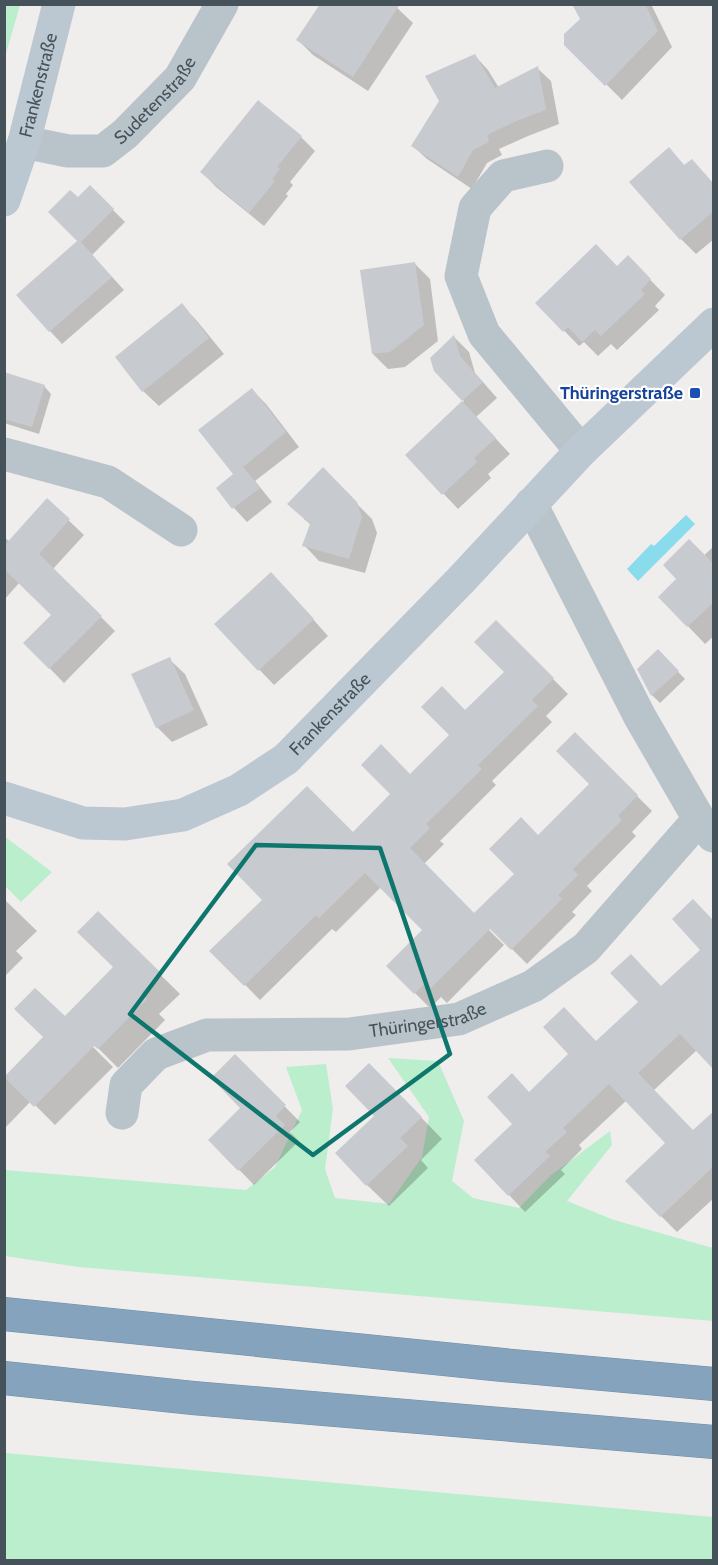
<svg xmlns="http://www.w3.org/2000/svg" width="718" height="1565" font-family="Cabin,sans-serif">
	<style>
		.green { fill: #bec }
		.water { fill: #89dceb }
		.shadow { fill: #0003 }
		.building { fill: #c7cbd0 }
		.lines { fill: none; stroke-linecap: round; stroke-linejoin: round }
		.highway-casing { stroke: #708ea8; stroke-width: 34 }
		.street { stroke: #b9c3ca; stroke-width: 33 }
		.secondary { stroke: #bbc7d1; stroke-width: 33 }
		.highway { stroke: #85a3bc; stroke-width: 33 }
		.marked { fill: none; stroke: #0f766e; stroke-width: 4.5; stroke-linejoin: round }
		.transit-dot { fill: #1a4fb4; stroke: #fff; stroke-width: 2 }
		.labels { text-anchor: middle; dominant-baseline: central; stroke-width: 4.5; stroke-linejoin: round; paint-order: stroke }
		.street-label { font-size: 18px; fill: #46525a; stroke: #fff }
		.transit-label { font-size: 18px; font-weight: bold; fill: #164399; stroke: #fff; text-anchor: end }
	</style>
	<rect width="100%" height="100%" fill="#f0eded"/>
	<path class="green" d="M5,4l15,1 -15,52 -1,-52z
		M4,836l48,36 -31,30 -16,-16z
		M388,1058l50,3 26,60 -12,60 21,17 46,10 31,-32 60,-45 2,14 -45,56 47,19 99,28v73l-634,-54 -74,-11v-86l241,20 29,-23 27,-57 -16,-43 40,-3 7,45 -8,60 10,29 54,6 33,-47 7,-40z
		M5,1453l708,64v43l-708,-1z"/>
	<path class="water" d="M686,515l9,9 -57,57 -11,-12 24,-25 3,2z"/>
	<path class="shadow" d="M393,4l20,19 -45,68 -55,-36 -15,-15z
		M574,4h77l21,43 -50,53 -56,-56 16,-24z
		M475,56l13,14 11,18 38,-20 14,13 8,43 -31,12 -29,13 3,6 -15,8 -15,26 -45,-30 -14,-13z
		M301,137l14,14 -25,31 3,3 -7,9 2,2 -24,30 -48,-39 -14,-15z
		M669,149l16,17 29,18v55l-18,15 -15,-15z
		M90,187l35,35 -33,33 32,35 -62,54 -12,-13 29,-90 -1,-42z
		M628,257l37,38 -10,11 4,4 -42,40 -6,-6 -13,12 -14,-14 -5,4 -42,-43 80,-36z
		M414,263l16,16 8,62 -33,26 -17,2 -15,-15z
		M182,305l15,16 27,33 -65,52 -16,-15z
		M454,337l15,15 6,21 22,25 -21,19 34,37 -22,20 3,4 -33,31 -51,-54 57,-54 -28,-31z
		M4,381l40,5 7,8 -12,40 -35,-11z
		M252,390l14,14 33,43 -44,34 17,21 -25,20 -13,-14 -16,-20 17,-14z
		M323,470l49,49 5,14 -12,40 -46,-12 -15,-16 7,-20 -7,-6z
		M47,500l37,35 -31,34 62,62 -51,52 -39,-40 28,-28 -33,-33 -16,18v-63l6,5z
		M714,546v90l-9,8 -45,-47z
		M286,589l42,47 -54,49 -58,-61z
		M496,622l72,72 -22,22 6,6 -60,59 4,4 -56,56 4,3 -20,20 50,51 42,-41 22,-37 53,-53 -16,-50 77,77 -20,21 4,4 -49,50 5,5 -20,21 4,3 -49,49 -41,-41 -2,2 20,20 -57,58 -6,-6 -11,11 -42,-42 36,-36 -43,-43 -45,45 -4,-3 -72,71 -48,-49 141,-117 98,-99 14,-23 41,-40z
		M658,651l27,28 -25,24 -8,-8 -14,-26z
		M169,659l16,15 23,51 -36,17 -15,-15z
		M4,899l33,32 -21,20 7,7 -19,19z
		M98,913l82,81 -21,20 6,6 -47,48 -25,-25 -2,2 22,22 -58,58 -24,-24 -27,28v-51l111,-111z
		M714,922l-17,128 -43,40 39,42 21,-19v85l-37,34 -16,-16 6,-73 -40,-43 -48,45 3,4 -21,21 4,4 -40,38 -16,-17 5,-71 15,-31 68,-50 65,-55 40,-38z
		M235,1056l65,66 -10,10 9,9 -45,44 -44,-45 32,-32z
		M391,1086l51,53 -21,21 7,8 -39,38 -22,-21 9,-69z"/>
	<path class="building" d="M320,4h80l-47,73 -57,-37z
		M572,4h73l13,27 -53,55 -41,-41v-11l16,-15z
		M475,54l20,34 43,-22 8,44 -32,12 -27,13 2,7 -16,8 -15,27 -47,-31 28,-45 -14,-25z
		M258,100l44,36 -25,31 3,2 -8,10 3,2 -26,32 -49,-41z
		M669,147l15,18 8,-6 22,25v27l-34,29 -51,-58z
		M90,185l24,24 -33,33 31,35 -63,55 -33,-37 61,-54 -29,-29 22,-22 8,7z
		M596,244l21,22 11,-11 23,24 -10,11 4,4 -44,42 -6,-6 -13,12 -14,-15 -5,5 -28,-29z
		M415,262l9,63 -34,27 -18,2 -12,-84z
		M182,303l27,35 -67,54 -27,-35z
		M454,335l6,21 23,26 -21,19 -28,-30 -4,-13z
		M4,372l41,13 -13,42 -28,-8z
		M252,388l34,44 -43,35 17,21 -28,21 -16,-21 17,-14 -35,-44z
		M462,401l34,37 -22,20 3,4 -35,33 -37,-40z
		M323,467l34,35 5,15 -13,42 -47,-13 8,-22 -23,-20z
		M47,498l23,21 -31,35 63,62 -53,53 -26,-26 28,-28 -47,-46v-23z
		M689,539l25,25v38l-27,25 -29,-30 18,-18 -13,-14z
		M271,572l43,47 -56,52 -44,-47z
		M496,620l58,58 -22,22 6,6 -60,59 4,4 -56,55 4,4 -20,20 80,81 -60,60 -5,-6 -11,11 -28,-28 36,-36 -57,-57 -46,45 -3,-3 -72,71 -35,-35 53,-51 -35,-36 80,-78 46,46 37,-38 -29,-29 20,-21 29,30 39,-39 -28,-28 21,-21 23,24 39,-38 -30,-30z
		M658,649l21,22 -28,25 -14,-27z
		M170,657l24,53 -38,18 -25,-54z
		M575,732l63,63 -20,21 4,4 -49,49 5,6 -20,20 4,4 -51,51 -37,-37 40,-39 -25,-25 32,-32 17,18 51,-51 -33,-33z
		M693,899l21,22v149l-34,-36 -42,39 55,57 21,-19v55l-54,51 -35,-36 40,-38 -56,-59 -46,44 4,4 -22,20 5,4 -42,40 -34,-36 38,-36 -25,-27 25,-24 17,19 39,-38 -25,-27 21,-20 32,34 42,-39 -28,-29 21,-19 30,32 39,-36 -28,-31z
		M98,911l63,62 -20,20 6,6 -49,50 -4,-3 -60,61 -30,-30 39,-40 -29,-28 21,-21 30,28 48,-49 -36,-35z
		M235,1054l51,51 -10,11 9,9 -47,46 -30,-31 32,-32 -29,-30z
		M369,1063l53,54 -22,21 8,8 -42,40 -31,-33 39,-37 -29,-30z"/>
	<g class="lines">
		<g class="highway-casing">
			<path id="highway" d="M4,1314l499,51 211,19
				M4,1378l189,20 521,44"/>
		</g>
		<g class="street">
			<path id="s1" d="M24,142l44,9h35l22,-17 55,-56 42,-74"/>
			<path d="M547,166l-44,10 -28,32 -14,68 23,58 97,117"/>
			<path d="M4,454l104,28 73,48"/>
			<path d="M531,504l109,213 59,102 14,17"/>
			<path id="s2" d="M122,1113l4,-28 30,-31 51,-19 142,-1 110,-15 74,-33 53,-38 113,-129"/>
		</g>
		<g class="secondary">
			<path id="s3" d="M4,200l20,-58 35,-138"/>
			<path id="s4" d="M4,798l79,25 42,1 58,-9 56,-25 47,-31 175,-179 120,-129 133,-127"/>
		</g>
		<use href="#highway" class="highway"/>
	</g>
	<path class="marked" d="M256,845l124,3 70,206 -137,101 -183,-141z"/>
	<rect class="transit-dot" x="689" y="387" width="12" height="12" rx="3"/>
	<g class="labels">
		<g class="street-label">
			<text stroke="none"><textPath href="#s3" startOffset="120">Frankenstraße</textPath></text>
			<text stroke="none"><textPath href="#s1" startOffset="153">Sudetenstraße</textPath></text>
			<text stroke="none"><textPath href="#s4" startOffset="364">Frankenstraße</textPath></text>
			<text stroke="none"><textPath href="#s2" startOffset="348">Thüringerstraße</textPath></text>
		</g>
		<g class="transit-label">
			<text x="683" y="393">Thüringerstraße</text>
		</g>
	</g>
	<rect width="718" height="1565" fill="none" stroke="#46525a" stroke-width="12"/>
</svg>
